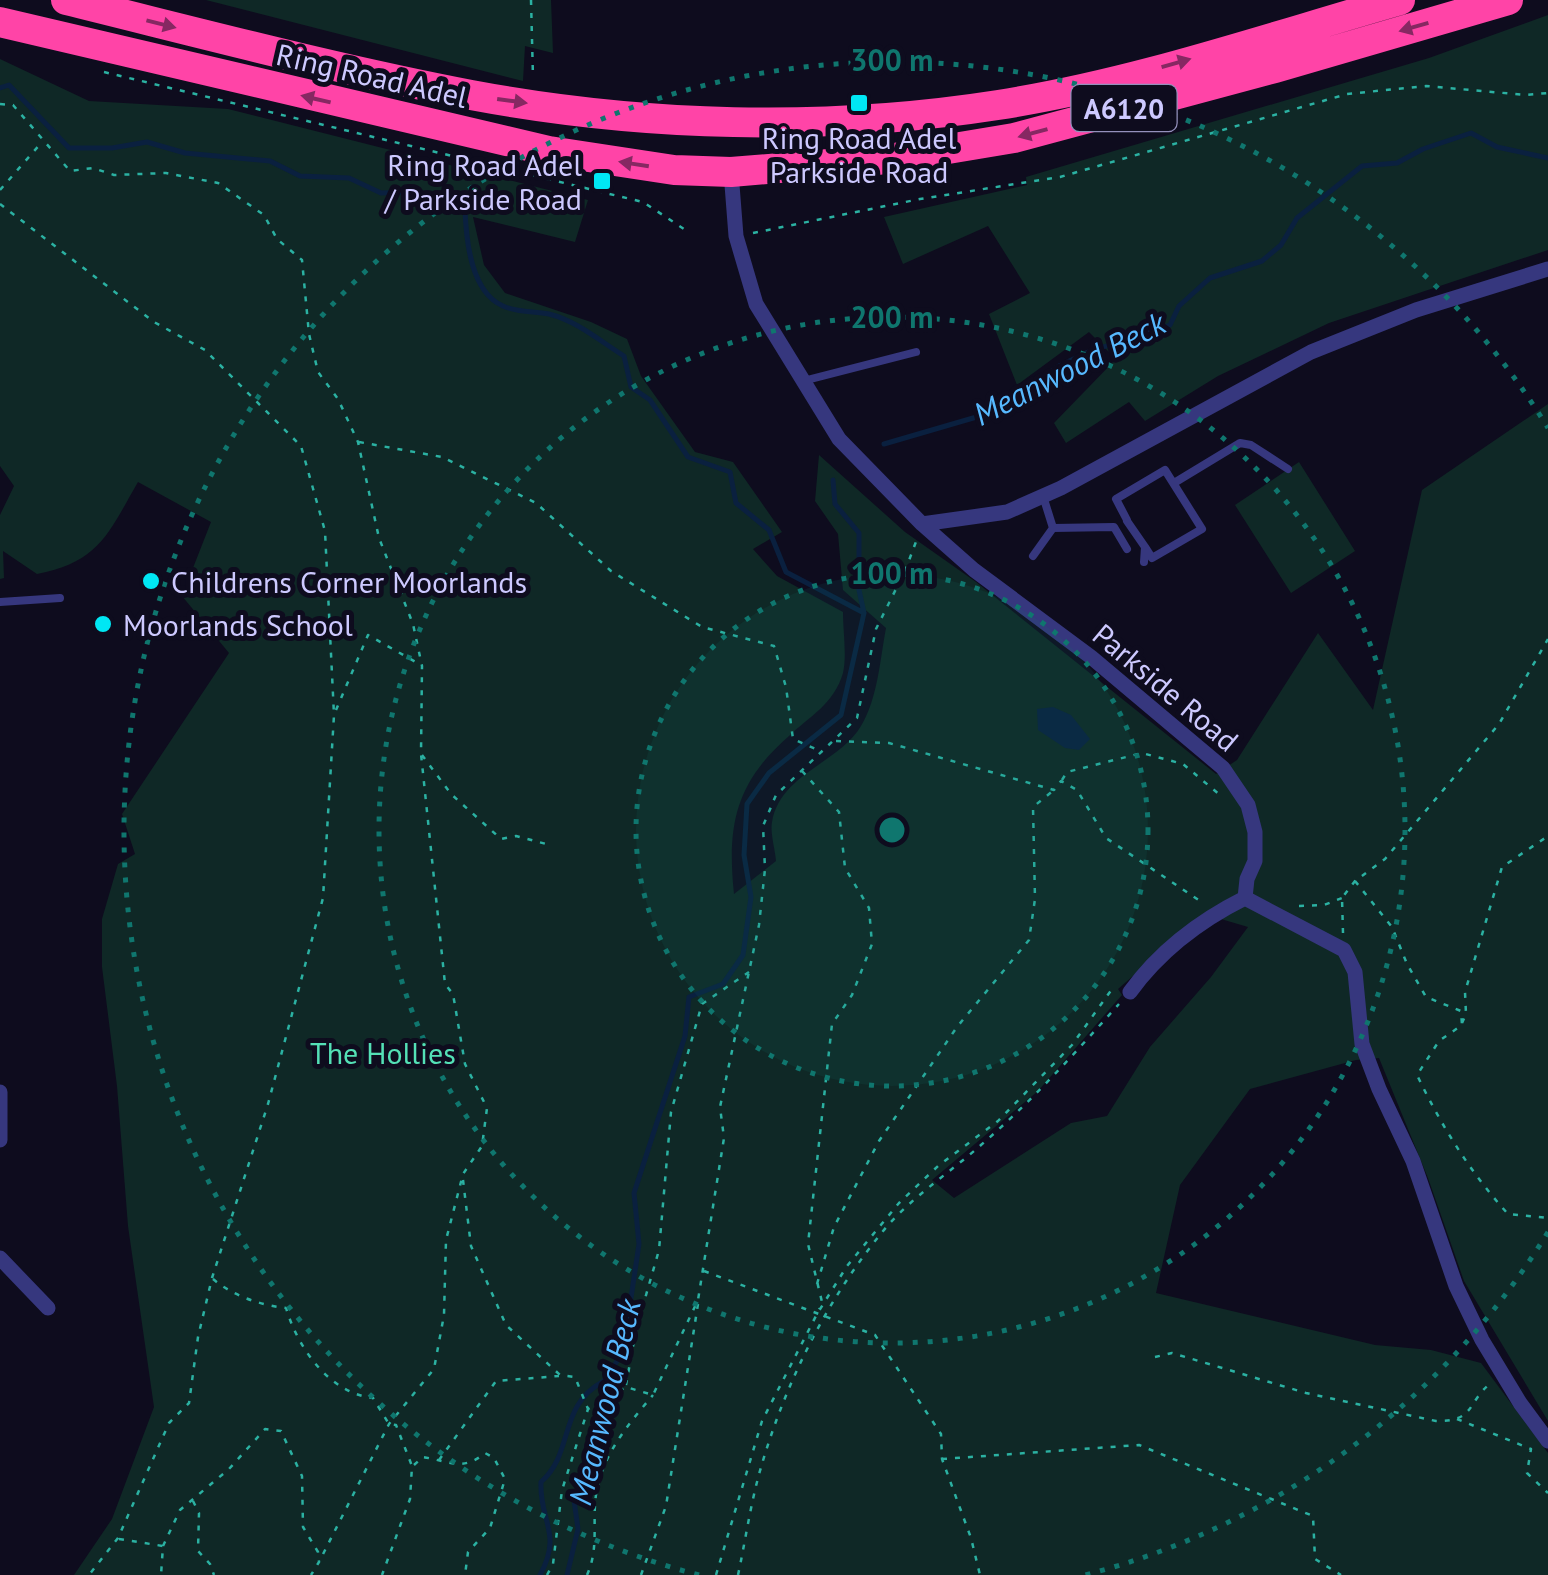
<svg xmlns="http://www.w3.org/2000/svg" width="1548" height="1575" font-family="'PT Sans',sans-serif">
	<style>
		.green { fill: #0f2826; fill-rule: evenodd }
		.water { fill: #0a203f }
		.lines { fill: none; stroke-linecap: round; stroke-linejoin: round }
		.stream { stroke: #0a203f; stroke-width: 5 }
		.path { stroke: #2bb1a2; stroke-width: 2.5; stroke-dasharray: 5 8; stroke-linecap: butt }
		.lane { stroke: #36377e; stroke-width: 8 }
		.street { stroke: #36377e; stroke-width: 15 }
		.highway { stroke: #ff44a7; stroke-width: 30 }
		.oneway { fill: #862862 }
		.ring { fill: none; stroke: #0f766e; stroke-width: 5; stroke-dasharray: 5 10 }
		.poi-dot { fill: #00e7f4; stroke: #0e0c1e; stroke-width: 4 }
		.labels { text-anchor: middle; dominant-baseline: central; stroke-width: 10; stroke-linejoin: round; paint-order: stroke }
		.shield { fill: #0e0c1e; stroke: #9490bc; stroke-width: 2.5 }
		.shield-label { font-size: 28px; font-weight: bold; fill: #cdc9ff }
		.street-label { font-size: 30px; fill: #cdc9ff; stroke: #0e0c1e }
		.poi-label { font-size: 30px; fill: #cdc9ff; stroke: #0e0c1e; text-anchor: start }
		.park-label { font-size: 30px; fill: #54e0b6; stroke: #0e0c1e }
		.water-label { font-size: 32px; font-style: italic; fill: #57b9ff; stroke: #0e0c1e }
		.centre { fill: #0f766e; stroke: #0e0c1e; stroke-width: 5 }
		.ring-label { font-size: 30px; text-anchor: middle; font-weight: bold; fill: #0f766e; stroke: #0e0c1e; stroke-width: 10; stroke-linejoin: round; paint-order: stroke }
	</style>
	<rect width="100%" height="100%" fill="#0e0c1e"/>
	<path class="green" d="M206,0h345l2,53 -28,-7 -2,35z
		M1548,15v235l-219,73 -111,53 -73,45 -16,-19 -63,41 -12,-20 62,-64 -27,-27 -72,53 -28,-71 41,-21 -42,-67 -85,38 -19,-47 143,-32 -1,-8 403,-119z
		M0,59l89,42 139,8 360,91 -13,42 -102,-25 11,48 21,28 86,29 36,17 14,37 54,76 38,10 49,70 -29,17 24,27 66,36c0,19 4,44 0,61 -9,31 -33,43 -54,63 -54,47 -62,90 -55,158l42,-33c-1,-12 -6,-28 -4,-39 8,-48 67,-59 89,-96 17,-28 19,-67 25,-98l-43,-38 -5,-56 -23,-33 4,-46 86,77 71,50 240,192 21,-14 81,-127 55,77 49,-220 126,-86v1017l-84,-140 -36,-103 -49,-120 -23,2 -106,29 -70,96 -24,108 219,52 56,5 50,13 67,90v122h-1474l38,-56 42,-112 -26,-181 -11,-140 -15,-119v-48l16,-55 17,-10 -13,-40 107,-161 -47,-57 29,-74 -73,-40c-29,50 -38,80 -101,92l-34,-23 1,27 -4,1v-64l14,-29 -14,-20zM1204,914l44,13 -37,50 -61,70 -43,69 -36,7 -117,75 -22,-18 106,-89 84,-96 -4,-6z
		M1299,462l56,89 -64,42 -56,-88z"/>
	<path class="water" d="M1053,707l18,8 19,24 -11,11 -14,-2 -27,-18 -1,-21z"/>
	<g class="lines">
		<path class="stream" d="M0,88l9,-3 60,63h43l35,-6 38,11 85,8 30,15 49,2 32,15 31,-1 37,14 16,3c1,29 5,83 38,97 15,7 30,5 46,8 28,7 51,27 75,42l7,31 19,13 38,57 42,15 6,31 33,27 17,42 78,41
			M884,444l96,-28 49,-24 26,-24 33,-16 82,-27 9,-19 31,-28 52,-17 19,-16 16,-27 65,-52 35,-3 26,-14 48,-16 26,14 51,11
			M540,1575c23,-42 -1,-54 1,-93 34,-30 16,-76 63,-101
			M567,1575l11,-46 -4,-29 34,-104 -4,-15 19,-29 16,-108 -5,-51 51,-157 4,-39 34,-13 20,-29 8,-58 -7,-42 3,-51 22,-31 72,-58 23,-102 -5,-23v-57l-24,-29 -2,-24"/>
		<path class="path" d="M531,0l2,78
			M104,72l539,130 41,27
			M0,104l13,1 57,66 23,-3 21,7 52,-2 52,10 46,32 13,24 25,21 7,74 9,38 20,27 20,43 21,96 34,86 9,42 -1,88 24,230 8,10 12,70 22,44 -5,38 -19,28 -17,66 -2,75 -10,54 -45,55 -70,138
			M0,190l42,-48
			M0,204l154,118 51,28 96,96 24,85 9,184 -11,183 -55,206 -56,174 -14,59 -9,66 -20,20 -51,115 -29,37
			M753,233l167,-34 140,-22 287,-83 79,-8 100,9 22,-2
			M359,442l83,15 94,46 75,68 91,56 72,19 12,41 7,52 27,12
			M336,710l32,-75 53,30
			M836,741l53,2 165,47 7,-9 16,9 29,48 97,65
			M422,755l29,39 50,45 15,-3 34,9
			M802,771l37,41 6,56 24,40 3,36 -20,51 -20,29 -24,220 14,58 -3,7
			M1062,780l5,-8 75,-19 41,11 37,31
			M1355,881l37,46 15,37 19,33 35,14 1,14 -23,16 -22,34c25,52 53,97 91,139l40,4
			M1299,906l25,-1 18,-7
			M1343,933l-1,-35 13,-17 30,-22 114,-135 49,-85
			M1462,1023l4,-9 -1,-22 37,-125 46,-31
			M463,1180l8,66 35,79 54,50 15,2 13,32
			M704,1271l171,64 66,99 1,25 29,79 9,37
			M213,1279c20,17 47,26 73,29 12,40 43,85 87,90l16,26 7,1 16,41 -2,33 -28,76
			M817,1284l17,-57 45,-86 78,-114 72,-87 6,-41 -2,-92 21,-17
			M1155,1357l17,-4 134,40 130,28c40,1 31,-20 55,-38
			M626,1385l10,-55 23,-80 12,-138 31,-108 47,-32
			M1457,1419l74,30 -4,24 21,20
			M942,1459l197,-14 174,71 2,43 26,16
			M439,1460l57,-79 63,-5
			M414,1465l9,-8c25,4 40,15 62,-4l9,5 11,21 -15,49 -22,24 -3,23
			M193,1501l6,12 -1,38 12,13 4,11
			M119,1539l44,7 -2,29
			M163,1546l17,-36 49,-41 36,-40 16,2 21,45 1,51 15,25 1,10 -8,13
			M547,1575l6,-11 9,-74 26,-81 38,-22 27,8 45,-95 26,-162 -4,-31 39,-182 6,-56 -2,-43 13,-31 81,-77 19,-89 29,-58 12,-32
			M587,1575c13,-28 4,-56 10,-86 7,-36 33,-67 56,-94
			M641,1575l25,-69 32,-202
			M716,1575l46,-154 55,-107 30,-48 52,-63 39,-37 60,-45 74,-76 40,-56
			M738,1575c8,-37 13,-75 24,-111 24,-82 64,-162 117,-228 28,-36 68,-61 102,-91 50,-43 93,-91 138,-141"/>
		<path class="lane" d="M803,381l113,-29
			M1174,483l66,-40 11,2 37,24
			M1043,496l10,32 61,-1 13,22
			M1127,520l-11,-21 49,-29 37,59 -50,29 -7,-11
			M1127,521l18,26 -1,15
			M1033,556l20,-28
			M0,602l60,-4"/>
		<path class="street" d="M731,172l5,64 20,68 83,135 83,85 52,46 117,87 132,111 25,37 7,27v29l-8,18 -2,19
			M922,524l85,-12 54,-24 250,-136 105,-42 132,-41
			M1245,898l99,52 11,22 7,72 17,45 34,72 43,125 26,54 38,63 28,38
			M1130,992c29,-40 71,-72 115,-94
			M0,1092v48
			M0,1258l48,50"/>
		<path class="highway" d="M66,0c134,33 269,69 405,95 171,32 354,37 527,10 136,-21 269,-67 402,-105
			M0,22l549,129 125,19 57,2 157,-13 126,-21 261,-70 233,-68"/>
	</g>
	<defs><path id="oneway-solid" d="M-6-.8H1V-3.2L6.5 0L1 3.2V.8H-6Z" transform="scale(2.5)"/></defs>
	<g class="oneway">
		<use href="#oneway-solid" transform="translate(161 24) rotate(14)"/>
		<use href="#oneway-solid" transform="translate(1414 27) rotate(164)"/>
		<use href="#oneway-solid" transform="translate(1176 63) rotate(-16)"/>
		<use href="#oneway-solid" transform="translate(316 99) rotate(-167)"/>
		<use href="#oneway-solid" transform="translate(512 101) rotate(8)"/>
		<use href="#oneway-solid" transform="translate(1033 133) rotate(165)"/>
		<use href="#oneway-solid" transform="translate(634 164) rotate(-171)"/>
	</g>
	<circle cx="892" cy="830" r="256" fill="#0f766e" fill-opacity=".12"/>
	<g class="ring">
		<circle cx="892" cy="830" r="256"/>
		<circle cx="892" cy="830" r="513"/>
		<path d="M1548 1232A769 769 0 0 1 1085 1575M699 1575A769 769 0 1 1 1548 428"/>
	</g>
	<g class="poi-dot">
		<rect x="849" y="93" width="20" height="20" rx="5"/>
		<rect x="592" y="171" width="20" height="20" rx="5"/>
		<circle cx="151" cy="581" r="10"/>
		<circle cx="103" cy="624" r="10"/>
	</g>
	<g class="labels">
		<rect class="shield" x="1071.5" y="85" width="105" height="46" rx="8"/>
		<g class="shield-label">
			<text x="1124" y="108">A6120</text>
		</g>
		<g class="street-label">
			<text transform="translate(372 75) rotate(13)">Ring Road Adel</text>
			<text transform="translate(1166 687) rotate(40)">Parkside Road</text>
		</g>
		<g class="poi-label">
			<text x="859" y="137" text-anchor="middle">Ring Road Adel<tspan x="859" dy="34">Parkside Road</tspan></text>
			<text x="582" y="164" text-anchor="end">Ring Road Adel<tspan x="582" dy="34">/ Parkside Road</tspan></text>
			<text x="171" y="581">Childrens Corner Moorlands</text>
			<text x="123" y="624">Moorlands School</text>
		</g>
		<g class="park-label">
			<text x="383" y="1052">The Hollies</text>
		</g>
		<g class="water-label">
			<text transform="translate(1069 368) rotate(-27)">Meanwood Beck</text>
			<text transform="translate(604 1402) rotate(-76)">Meanwood Beck</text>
		</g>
	</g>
	<circle cx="892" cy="830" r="15" class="centre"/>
	<g class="ring-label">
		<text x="892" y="71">300 m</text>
		<text x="892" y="328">200 m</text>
		<text x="892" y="584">100 m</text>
	</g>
</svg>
